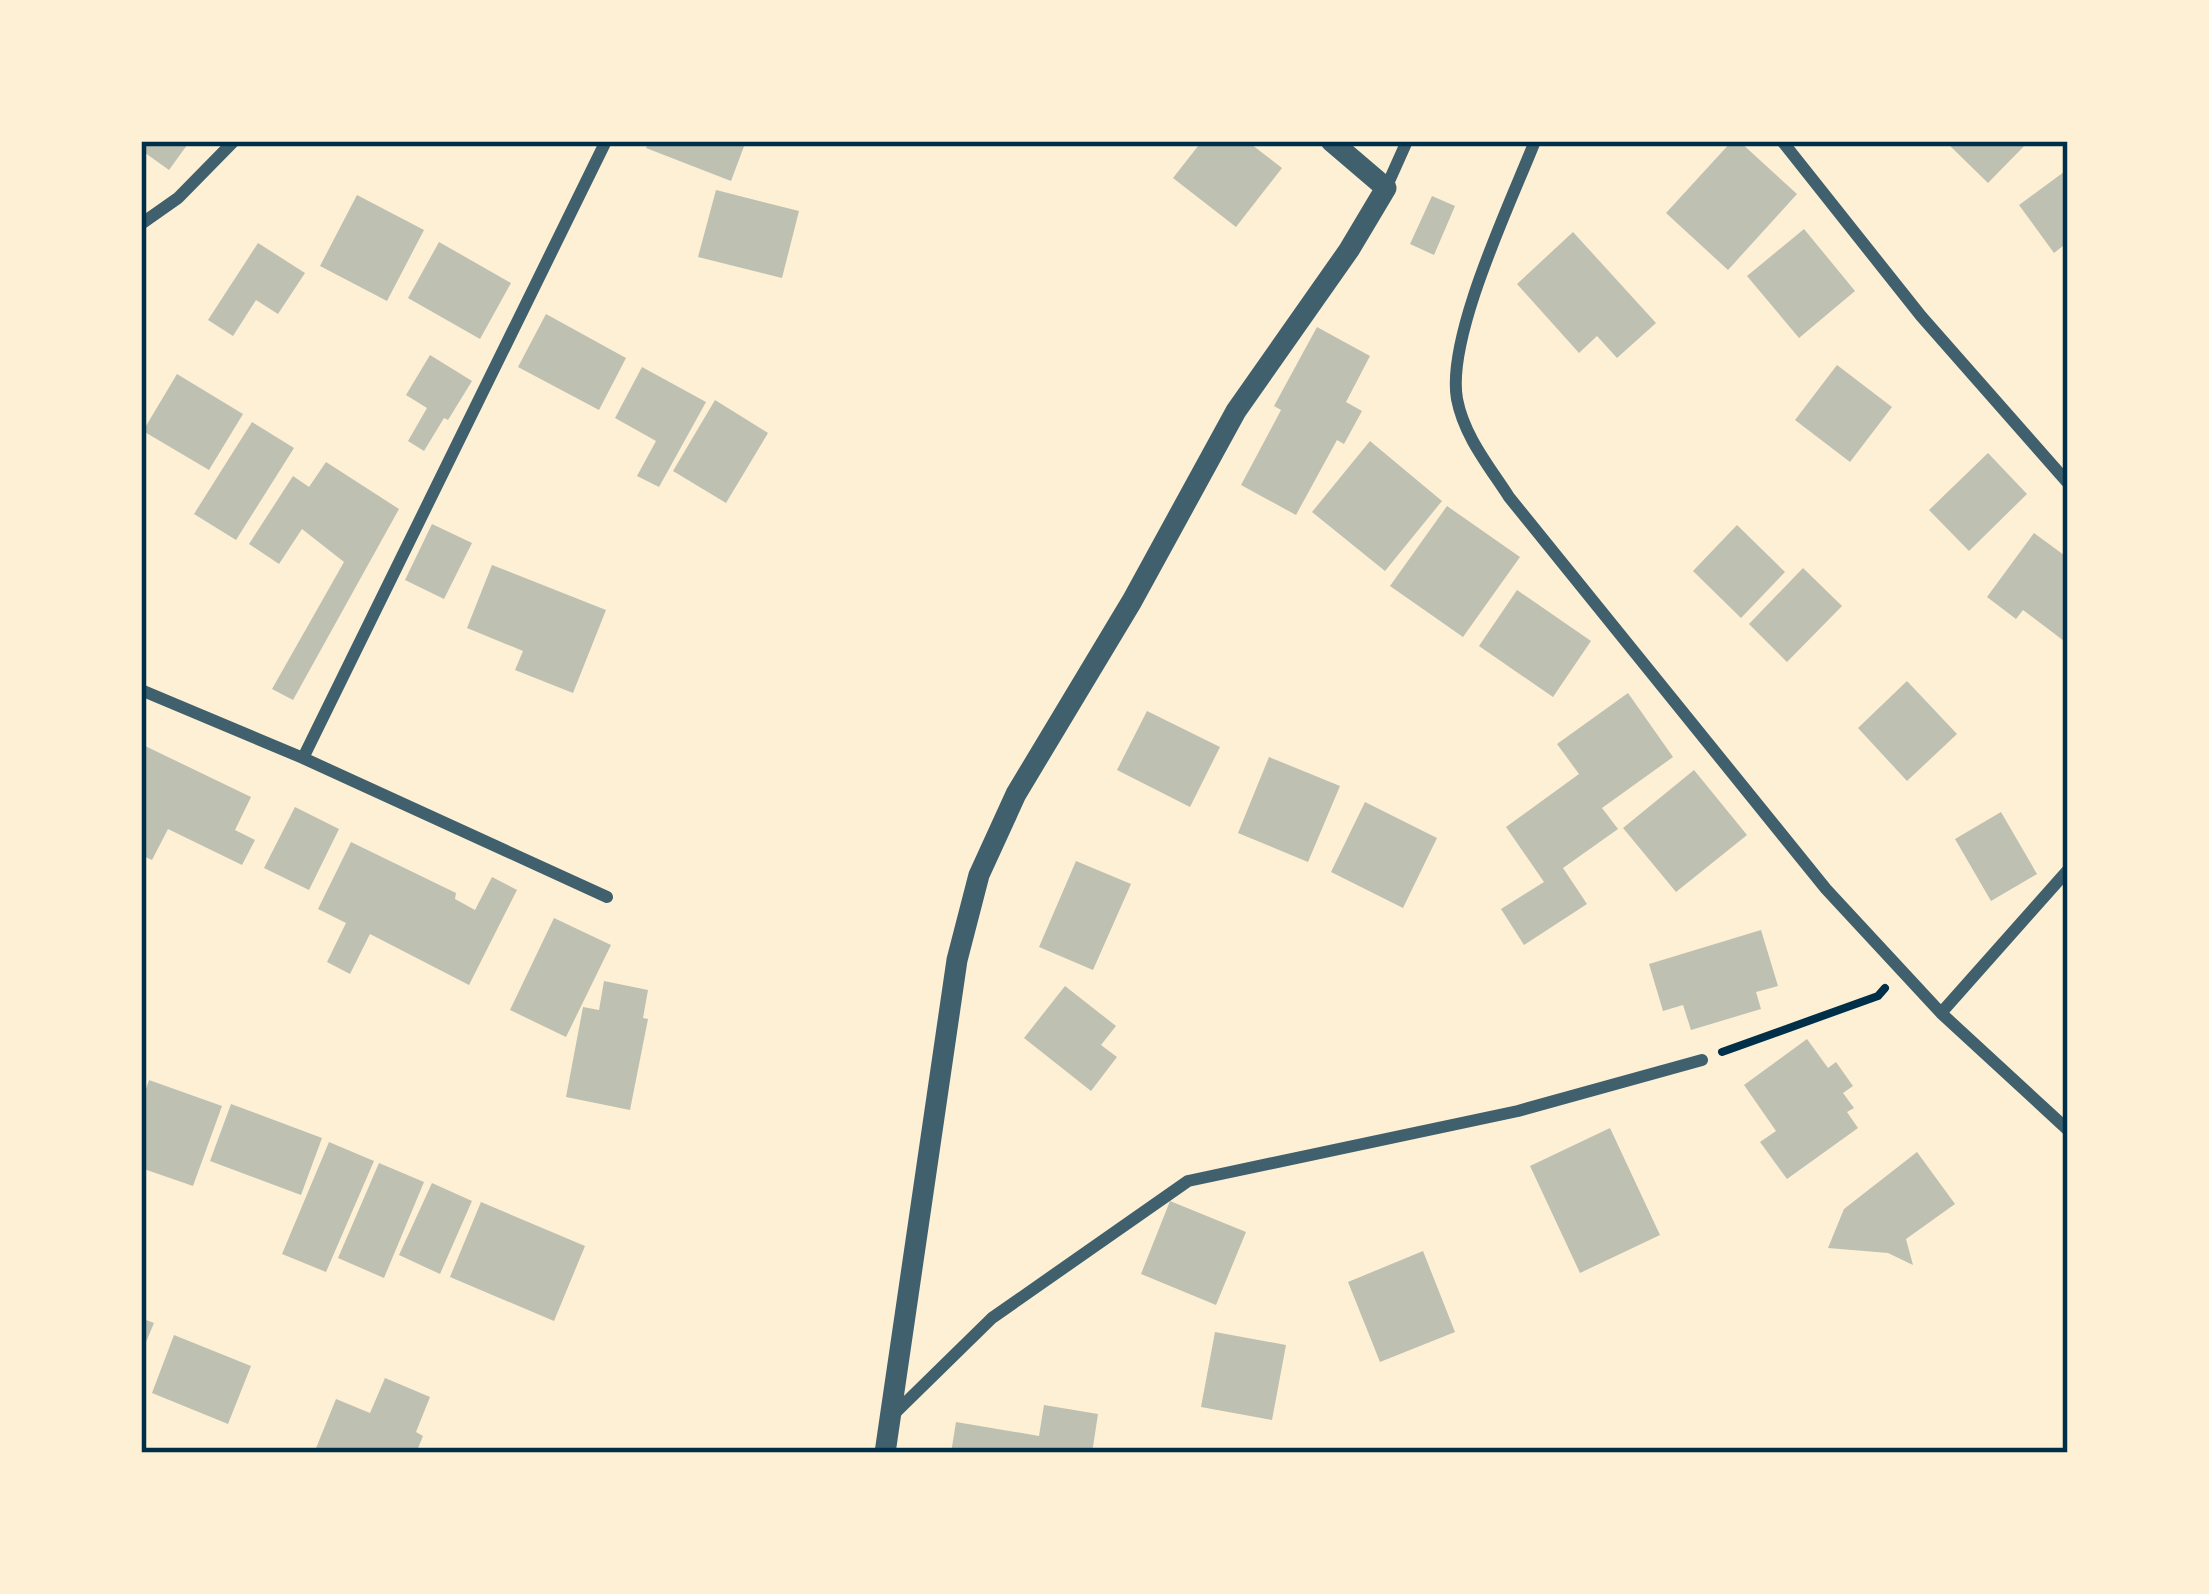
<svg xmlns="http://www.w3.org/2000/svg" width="2209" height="1594" font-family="'Nunito Sans',sans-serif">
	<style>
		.building { fill: #bec0b2 }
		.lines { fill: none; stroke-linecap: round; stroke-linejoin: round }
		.path { stroke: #003049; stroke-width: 8 }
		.minor { stroke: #3f606c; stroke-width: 12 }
		.tertiary { stroke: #3f606c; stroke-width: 21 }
		.neatline { fill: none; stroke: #003049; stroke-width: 4.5 }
	</style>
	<rect width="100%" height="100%" fill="#fdf0d5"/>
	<path class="building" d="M141,141h49l-21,29 -28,-20z
		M649,141h97l-15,40 -85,-33z
		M1202,141h45l35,27 -46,59 -63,-49z
		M1732,141h7l58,53 -69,76 -62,-57z
		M1945,141h84l-41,42z
		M2068,169v73l-14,11 -35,-48z
		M716,190l83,21 -17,67 -84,-21z
		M357,195l67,35 -37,71 -67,-35z
		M1432,196l23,10 -21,49 -24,-11z
		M1804,229l51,62 -56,47 -52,-62z
		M1573,232l83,91 -39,35 -20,-22 -18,17 -62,-69z
		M439,242l72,41 -31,56 -72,-41z
		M258,243l47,30 -27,41 -22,-14 -23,36 -25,-16z
		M546,314l80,44 -27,52 -81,-43z
		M1317,327l53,29 -24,46 16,9 -18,33 -7,-4 -41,75 -55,-30 40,-75 -7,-4z
		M430,355l42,26 -24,39 -4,-2 -20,33 -16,-10 19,-33 -21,-13z
		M1837,365l55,42 -42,55 -55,-42z
		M642,367l64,35 -47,85 -22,-11 19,-35 -41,-23z
		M177,374l66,40 -34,56 -66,-39z
		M715,400l53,33 -42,70 -53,-32z
		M252,422l42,26 -58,92 -42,-26z
		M1370,441l72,60 -57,70 -73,-59z
		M1988,453l39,41 -58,57 -40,-41z
		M326,462l73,47 -106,191 -21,-11 72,-127 -42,-33 -23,35 -30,-20 44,-68 16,11z
		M1447,506l73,51 -57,80 -73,-51z
		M432,524l40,19 -28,56 -39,-19z
		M1737,525l48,47 -44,46 -48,-47z
		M2034,533l34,25v86l-45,-34 -7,9 -29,-22z
		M492,565l114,45 -33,83 -58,-23 8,-19 -56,-23z
		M1803,568l39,38 -55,56 -38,-38z
		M1517,590l74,51 -38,56 -74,-51z
		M1907,681l50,53 -50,47 -49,-53z
		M1628,693l45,64 -71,51 16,21 -55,39 24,36 -63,41 -23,-36 43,-27 -38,-55 73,-53 -22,-30z
		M1147,711l73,36 -30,60 -73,-37z
		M141,744l110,53 -16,33 20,10 -13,25 -74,-36 -16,31 -11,-5z
		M1269,757l71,29 -32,76 -70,-29z
		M1694,770l53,65 -71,57 -53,-64z
		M1365,802l72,36 -34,70 -72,-36z
		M295,807l44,22 -30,61 -45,-22z
		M2001,812l36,62 -46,27 -36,-62z
		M351,842l105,51 -1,6 20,11 17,-33 25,13 -48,95 -99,-51 -20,40 -23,-12 19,-39 -28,-14z
		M1076,861l55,23 -38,86 -54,-23z
		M554,918l57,27 -45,92 -56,-27z
		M1761,930l17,56 -22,6 5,17 -70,21 -8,-25 -20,6 -14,-47z
		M604,981l44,9 -5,28 5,1 -18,91 -64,-13 17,-90 16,3z
		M1065,986l51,40 -15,19 16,12 -26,34 -67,-53z
		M1807,1039l21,29 8,-6 17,24 -10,7 11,15 -7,4 11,16 -71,51 -27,-37 16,-11 -32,-46z
		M149,1080l73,26 -29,80 -52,-18v-64z
		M231,1104l91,34 -21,57 -91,-34z
		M1610,1128l50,107 -80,38 -50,-107z
		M329,1142l45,19 -48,111 -44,-18z
		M1917,1152l38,52 -49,35 7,26 -25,-12 -60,-5 16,-39z
		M379,1163l45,19 -40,96 -46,-20z
		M432,1183l40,18 -32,73 -41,-19z
		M1170,1201l76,31 -30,73 -75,-31z
		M481,1202l104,44 -31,75 -104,-44z
		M1423,1251l32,81 -75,30 -32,-80z
		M141,1318l13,5 -13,31z
		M1215,1332l71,13 -14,75 -71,-13z
		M174,1335l77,31 -23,58 -76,-31z
		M385,1378l45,19 -14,35 7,4 -7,17h-102l22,-54 34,14z
		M1044,1405l54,9 -6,39h-141l5,-31 83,14z"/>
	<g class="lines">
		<path class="path" d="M1722,1052l156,-56 7,-8"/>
		<path class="minor" d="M1535,141c-24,61 -89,196 -78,258 7,37 32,67 52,98l317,392 115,124 127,117
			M1782,141l139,175 147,167
			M1386,188l21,-47
			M141,224l37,-26 56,-57
			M141,690l162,68 304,139
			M303,758l303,-617
			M1941,1013l127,-143
			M894,1414l98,-96 196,-137 330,-70 184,-51"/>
		<path class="tertiary" d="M885,1453l72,-493 22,-85 37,-81 116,-193 104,-190 113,-161 37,-62 -55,-47"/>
	</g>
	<rect width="2209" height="1594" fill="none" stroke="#fdf0d5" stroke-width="288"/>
	<rect x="144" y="144" width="1921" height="1306" class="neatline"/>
</svg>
